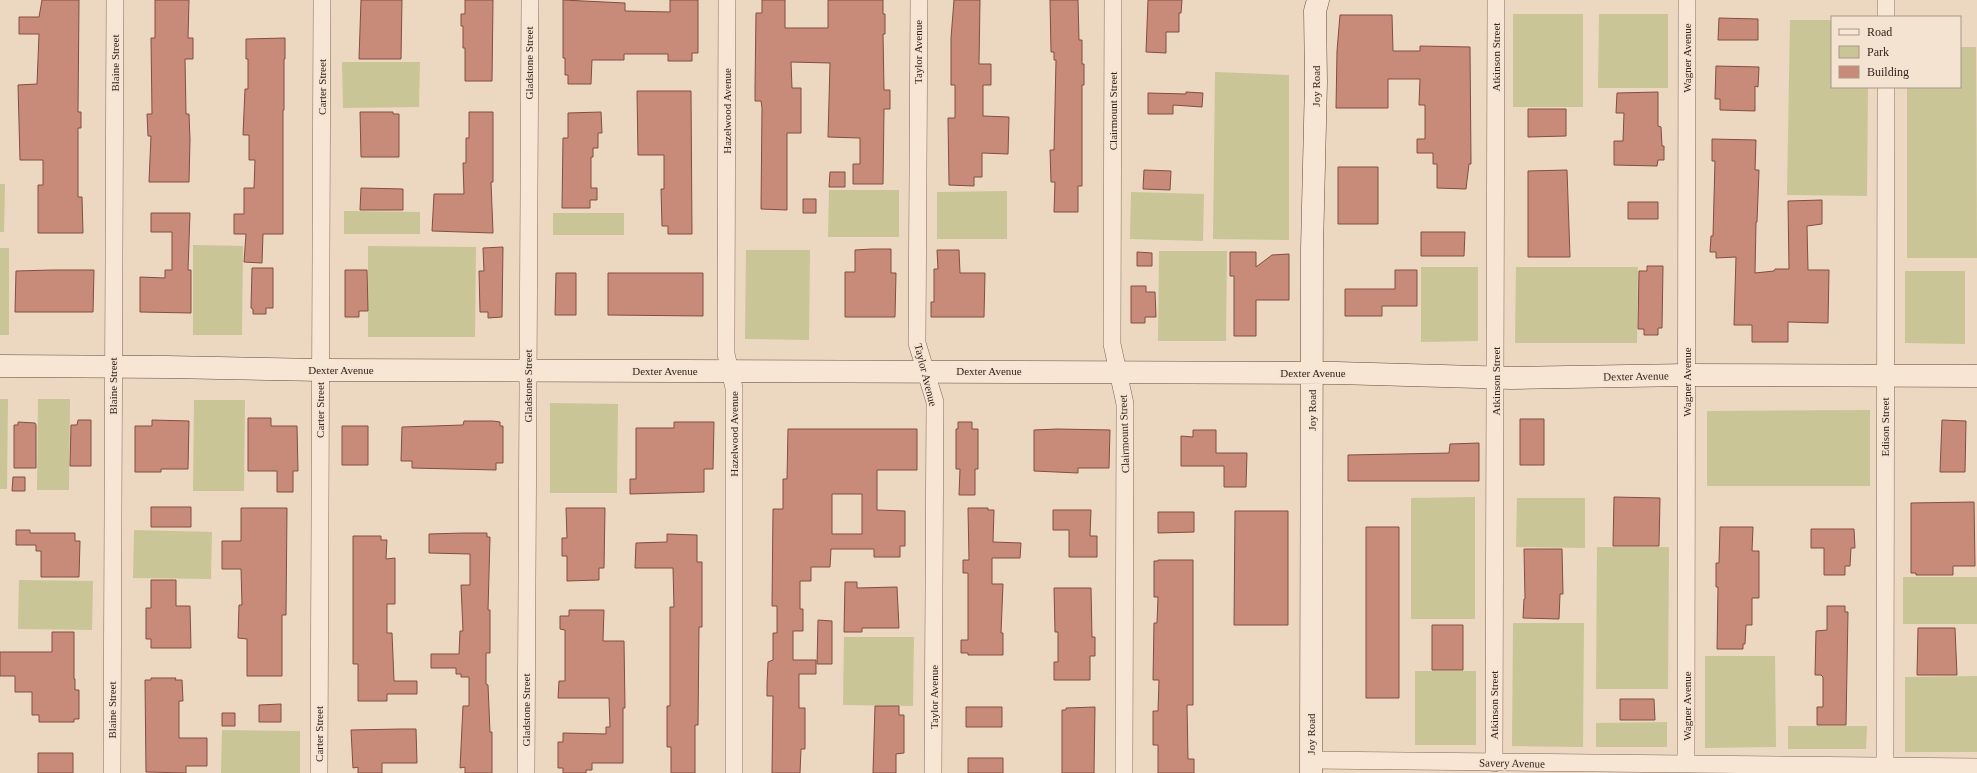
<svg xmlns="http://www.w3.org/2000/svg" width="1977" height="773" font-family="Georgia,serif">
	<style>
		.green { fill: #c9c596 }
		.building { fill: #c88b79; stroke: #834e41; fill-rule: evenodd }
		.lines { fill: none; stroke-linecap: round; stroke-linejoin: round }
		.street-casing { stroke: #84685a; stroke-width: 18 }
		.secondary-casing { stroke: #664a3d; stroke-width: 23 }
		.street { stroke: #f7e6d4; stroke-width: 17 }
		.secondary { stroke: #f7e6d4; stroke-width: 22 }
		.labels { text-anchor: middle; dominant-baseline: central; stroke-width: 3; stroke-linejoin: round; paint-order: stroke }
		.street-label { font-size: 11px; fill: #35241d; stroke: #f4e3d1 }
	</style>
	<rect width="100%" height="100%" fill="#ecd7c1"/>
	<path class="green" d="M1513,14h70v93h-70z
		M1599,14h69v74h-70z
		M1790,20h42v67h36l-1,109 -80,-1z
		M1960,47h16l1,211h-70v-171h53z
		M342,62h78l-1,45 -76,1z
		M1215,72l74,3v165l-76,-1z
		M0,184h5l-1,48h-4z
		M829,190h70v47h-71z
		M1007,191v48h-70v-47z
		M1131,192l73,2 -1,47 -73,-2z
		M344,211l76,1v22h-76z
		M553,213h71v22h-71z
		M193,245l50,1 -1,89h-49z
		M368,246l108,1 -1,90h-107z
		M0,248h9v87h-9z
		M746,250h64l-1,90 -64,-1z
		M1159,251h68l-1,90h-68z
		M1421,267h57v74l-57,1z
		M1516,267h122l-1,76h-122z
		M1905,271h60v73l-60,-1z
		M0,399h8l-1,90h-7z
		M38,399h32l-1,91h-32z
		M194,400h51l-1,91h-51z
		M550,403l68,1 -1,89h-67z
		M1870,410v76h-163v-75z
		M1475,497v122h-64v-121z
		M1517,498h68v50l-69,-1z
		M134,530l78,2 -1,47 -78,-1z
		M1597,547h72l-1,142h-72z
		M1903,577h74v47h-74z
		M19,580l74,1 -1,49 -74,-1z
		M1513,623h71l-1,124 -71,-1z
		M844,637h70l-1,69 -70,-1z
		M1705,656h70l1,91 -71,1z
		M1415,671h61v74h-61z
		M1977,676v76h-72v-75z
		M1667,722v25h-71v-24z
		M1788,726h79l-1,23h-78z
		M222,730l78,1v42h-79z"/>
	<path class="building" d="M42,0h37l-1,112h3v16h-3v69h4l1,36h-45v-48h5v-25h-23l-2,-75 19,-1 2,-50h-20v-17h20z
		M155,0h34l-1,38h5v21h-8l1,55h3l1,26 -1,42h-40l2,-46h-3l-1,-22h5l-1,-76h4z
		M361,0h41l-1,59h-42z
		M465,0h28l-1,81h-27v-33h-2v-22h-2v-12h4z
		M563,0l62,3v8l45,1v-12h28v53h-6v8h-24v-7h-44v6h-32l-1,24h-23v-9h-3v-17h-2z
		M762,0h23v28h43v-28h55v14h2v20h-2l1,56h6v19h-6l-1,75h-30v-20h7v-26l-32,-1 2,-74 -39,-1 1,26h9v45h-14v77l-26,-1 1,-101 -1,-7h-6v-13l1,-75h6z
		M954,0h26l-1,64h12v21h-8v31l26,1 -1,37 -26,-1v24h-8v9l-25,-1 -1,-67h7v-33h-4v-47z
		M1050,0h28l1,40h3v24h2v21h-2v101h-4v26h-24l1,-30h-4l-1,-32h4l2,-90h-2v-8h-3z
		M1148,0h34l-1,13h-2v19h-13v21l-20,-1z
		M1340,15h52l1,36h27v-5l50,1 1,117h-2l-3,25 -29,-1v-24h-4v-11h-16v-14h8v-34h-6l1,-26h-32v29h-52l1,-57z
		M1719,18l39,1v21h-40z
		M285,38v21h-1v51h-1v124h-20l-1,29 -18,-1 2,-28h-12v-20h10v-26h10l1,-28h-6v-25h-6l2,-46h3v-30h-2v-20z
		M1716,66l43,1 -1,20 -3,-1v25l-35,-1v-11h-5z
		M637,91h54l1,143h-24v-8h-6l-1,-37h3v-34h-26z
		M1186,92l17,1 -1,14 -29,-2v9h-25v-21l38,1z
		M1658,92v34l3,1 1,19h2v14h-6l-1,6 -43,-1v-24h9l1,-28h-8l1,-20z
		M1528,109h38v27l-38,1z
		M360,112h33v2h6v43h-38z
		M469,112h24v70h-2l2,51 -61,-2 2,-37h30l-1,-31h3v-25h3z
		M601,112l1,21h-4v15h-5v9h-2v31h6v12h-7v8h-28l1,-70h5v-25z
		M1712,139l44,1 -1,30h4l-2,52h-1l-1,51 19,-2 1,-2h14l-1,-68 34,-1v24l-15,2 1,44h21l-1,53 -40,-1v20h-36v-17h-18l2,-68 -20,1v-6h-6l1,-16h2l2,-75h-3z
		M1338,167h40v57h-40z
		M1144,170l27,1 -1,19 -27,-1z
		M1567,170l3,87h-42v-86z
		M830,172h15v15h-16z
		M361,188l42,1v21h-43z
		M803,199h13v14h-13z
		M1628,202h30v17h-30z
		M151,213h39l-2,57h3v43l-51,-1v-35l25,1v-8h7v-38h-21z
		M1421,232h44l-1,24h-43z
		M503,247l-1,70 -14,1v-6h-8l-1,-41h5l-1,-23z
		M872,249h19v24h5l-1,44h-50v-45h10v-22z
		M937,250h22l1,23h25l-1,44h-53v-15h3v-33h4z
		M1137,252l15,1v13h-15z
		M1230,252h26v15l16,-12 17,-1v46h-33v36h-22v-60h-4z
		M1647,266h16l-1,62h-4v7h-14v-6h-6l1,-58h8z
		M252,268h21v40h-7v6h-13v-5l-2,-1z
		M52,270h42l-1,42h-78l1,-41z
		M345,270h22l1,41h-9v6h-14z
		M1395,270h22v36h-35v10h-37v-27h50z
		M556,273h20v42h-21z
		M608,273h95v43l-95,-1z
		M1131,286h15v6h9l1,25h-11v6h-14z
		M248,418h23v8h26l1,45h-5v21h-16v-21h-29z
		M1520,419h24v46h-24z
		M78,420h13v46h-21l1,-41h6z
		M152,420l37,1 -1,48h-27v3h-26v-46h17z
		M1942,420l24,1 -1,51h-25z
		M464,421h29l7,1v4h3v37h-7v7l-84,-2v-7h-11l1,-34 61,-2z
		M18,422l17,1 1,2v43h-22v-43h4z
		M674,422h40l-1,47h-9v23l-74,2v-15h6v-51h38z
		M958,422h14v7h6v40h-3v26h-16l1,-26h-4v-40h2z
		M342,426h26v39h-26z
		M788,429h129v41h-40v40l28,1v35h-5v11h-26v-8h-43l-1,18h-19v14h-11v28h3v22h-10v29h23v14h-17v34h6v41h-4l-1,24h-28l1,-77h-6v-12l1,-22 5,-2v-27h4v-27h-5l1,-97h10v-30h4zM832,494h30v40h-30z
		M1057,429l53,1 -1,38h-31v5l-44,-2v-41z
		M1193,430h23v23h31l-1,34h-22v-21h-43v-30l12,1z
		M1479,443v38h-131v-26l101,-2 1,-9z
		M13,477h12v14h-13z
		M1614,497l46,1 -1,48h-46z
		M1974,502l1,64h-22v9h-37v-2h-5v-70z
		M151,507h40v20h-40z
		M241,508h46l-1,107h-4v61h-35v-37l-9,-1 1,-33h3l-1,-36h-19v-28h19z
		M566,508h39l-1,60h-5v12l-32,1v-25h-5v-18h5z
		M968,508h20v2h6l-1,32 28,1 -1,15h-28v26h11l-2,49h2v22h-35v-2h-7v-13h7v-67h-5v-13h6z
		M1053,510h38l-1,26h7v21h-28v-27h-16z
		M1235,511h53v114h-54z
		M1158,512h36v20l-36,1z
		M1366,527h33v171h-33z
		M1720,527h33l-1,24h7v47h-7v27h-6l-1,19h-2v5h-26l1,-62h-2v-24h3z
		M1811,529h43l1,19h-4l-1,18h-5v9h-21v-27h-13z
		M16,530h14v3h45v8h5l-1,36h-38v-26h-5v-6h-20z
		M464,533h23v4h3l-2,73h2v43h-4v31l2,1 2,47h2v41h-27v-6l-5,1 3,-62h6v-29h-8v-3h-5v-6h-25v-14h28l1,-23h3l-2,-46h9v-31l-41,-1v-19z
		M667,534l30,1v27h5v65h-3l-1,98h-3v48h-24v-26h-4v-41h3v-99h4l-1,-39h-38l1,-25 31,-1z
		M353,536h28v4h6l-1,19 9,-1v46h-8v29h5l2,48h23v13h-30v7h-29v-37h-5z
		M1524,549h38l1,45h-3l-1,25 -36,-1 1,-19h1z
		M1158,560h35v145h-6l1,54h6v14h-36v-28h-5v-34h5l1,-31h-6l1,-57h3l1,-26h-4v-36h4z
		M151,580h25v26h14l1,42h-40v-9h-5v-31h5z
		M845,582h12v6l40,-1 2,41h-37v4h-18z
		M1054,588h37l1,49h3v19h-5v24h-36v-18h4v-30h-3z
		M1827,606h18v6h3l-2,113h-29v-18h6v-30l-2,-2h-6l1,-44 11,-1z
		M569,610h35l-1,31h21l1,67h-2v55h-31v7h-6v3h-23v-5h-5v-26h5v-9l43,1v-7h4l-1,-29h-51l1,-17h6v-51l-5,-1v-13h9z
		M818,620l14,1v43h-15z
		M1432,625h31v45h-31z
		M1918,628h37l2,47h-40z
		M52,632h22v47h1v11h4v29h-5v3h-35v-7h-7v-23h-17v-16h-15v-24h52z
		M151,678h25l-1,2h7l1,21h-4v37h28v28h-21v7l-40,-1 -1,-92h6z
		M1620,699h34l1,21h-35z
		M281,704v18h-22v-17z
		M875,706h24v9h5v38l-8,1v19h-23z
		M966,707h36v20h-36z
		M1095,707l-1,66h-32v-63h4v-2z
		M222,713h13v13h-13z
		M401,729h15l1,34h-35v10h-24v-6l-5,1 -2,-38z
		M38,753h35v20h-35z
		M968,758h35v15h-35z"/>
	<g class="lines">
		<g class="street-casing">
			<path id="street" d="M727,0l-1,341v13l8,34v385
				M919,0l-2,343 18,59 -2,371
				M1113,0l-1,344 13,60 -1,369
				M1886,0v17
				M1311,760l666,7
				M1494,763l2,-763
				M1686,764l1,-764
				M1885,766l1,-679
				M112,773l3,-773
				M319,773l3,-773
				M526,773l4,-773"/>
		</g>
		<g class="secondary-casing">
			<path id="secondary" d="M0,366l167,1 154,3 1016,3 175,5 175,-3 290,1
				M1311,773l1,-525 4,-166 -1,-71 3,-11"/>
		</g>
		<use href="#street" class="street"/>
		<use href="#secondary" class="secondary"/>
	</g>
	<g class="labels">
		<g class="street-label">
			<text transform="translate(918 52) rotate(-90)">Taylor Avenue</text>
			<text transform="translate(1496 57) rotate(-90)">Atkinson Street</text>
			<text transform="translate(1687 58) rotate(-90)">Wagner Avenue</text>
			<text transform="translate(115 63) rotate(-90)">Blaine Street</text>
			<text transform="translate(529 63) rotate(-90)">Gladstone Street</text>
			<text transform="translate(1316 86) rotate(-90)">Joy Road</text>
			<text transform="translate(322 87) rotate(-90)">Carter Street</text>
			<text transform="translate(727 111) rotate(-90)">Hazelwood Avenue</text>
			<text transform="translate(1113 111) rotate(-90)">Clairmount Street</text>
			<text x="341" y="370">Dexter Avenue</text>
			<text x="665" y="371">Dexter Avenue</text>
			<text x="989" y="371">Dexter Avenue</text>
			<text x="1313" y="373">Dexter Avenue</text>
			<text transform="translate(926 375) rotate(76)">Taylor Avenue</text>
			<text transform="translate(1636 376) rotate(-1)">Dexter Avenue</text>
			<text transform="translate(1496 381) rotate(-90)">Atkinson Street</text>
			<text transform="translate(1687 382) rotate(-90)">Wagner Avenue</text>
			<text transform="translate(113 386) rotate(-90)">Blaine Street</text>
			<text transform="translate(528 386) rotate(-90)">Gladstone Street</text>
			<text transform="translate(320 410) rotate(-90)">Carter Street</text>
			<text transform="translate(1312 410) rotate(-90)">Joy Road</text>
			<text transform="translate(1885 427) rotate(-90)">Edison Street</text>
			<text transform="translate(734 434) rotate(-90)">Hazelwood Avenue</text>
			<text transform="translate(1124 434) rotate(-92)">Clairmount Street</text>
			<text transform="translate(934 697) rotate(-90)">Taylor Avenue</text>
			<text transform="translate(1494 705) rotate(-90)">Atkinson Street</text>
			<text transform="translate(1687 706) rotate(-90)">Wagner Avenue</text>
			<text transform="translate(112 710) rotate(-90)">Blaine Street</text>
			<text transform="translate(526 710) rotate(-90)">Gladstone Street</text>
			<text transform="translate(319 734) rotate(-90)">Carter Street</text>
			<text transform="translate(1311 734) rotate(-90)">Joy Road</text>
			<text transform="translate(1512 763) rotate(1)">Savery Avenue</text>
		</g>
	</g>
	<rect x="1831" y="16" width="130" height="72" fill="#f4e3d1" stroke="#a89789"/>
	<rect x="1839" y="29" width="20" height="6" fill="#f7e6d4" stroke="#a89789"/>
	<text x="1867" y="36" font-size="12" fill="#35241d">Road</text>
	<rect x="1839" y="46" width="20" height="12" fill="#c9c596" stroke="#a89789"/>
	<text x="1867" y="56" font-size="12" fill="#35241d">Park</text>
	<rect x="1839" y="66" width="20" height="12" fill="#c88b79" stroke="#a89789"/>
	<text x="1867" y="76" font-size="12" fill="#35241d">Building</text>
</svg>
